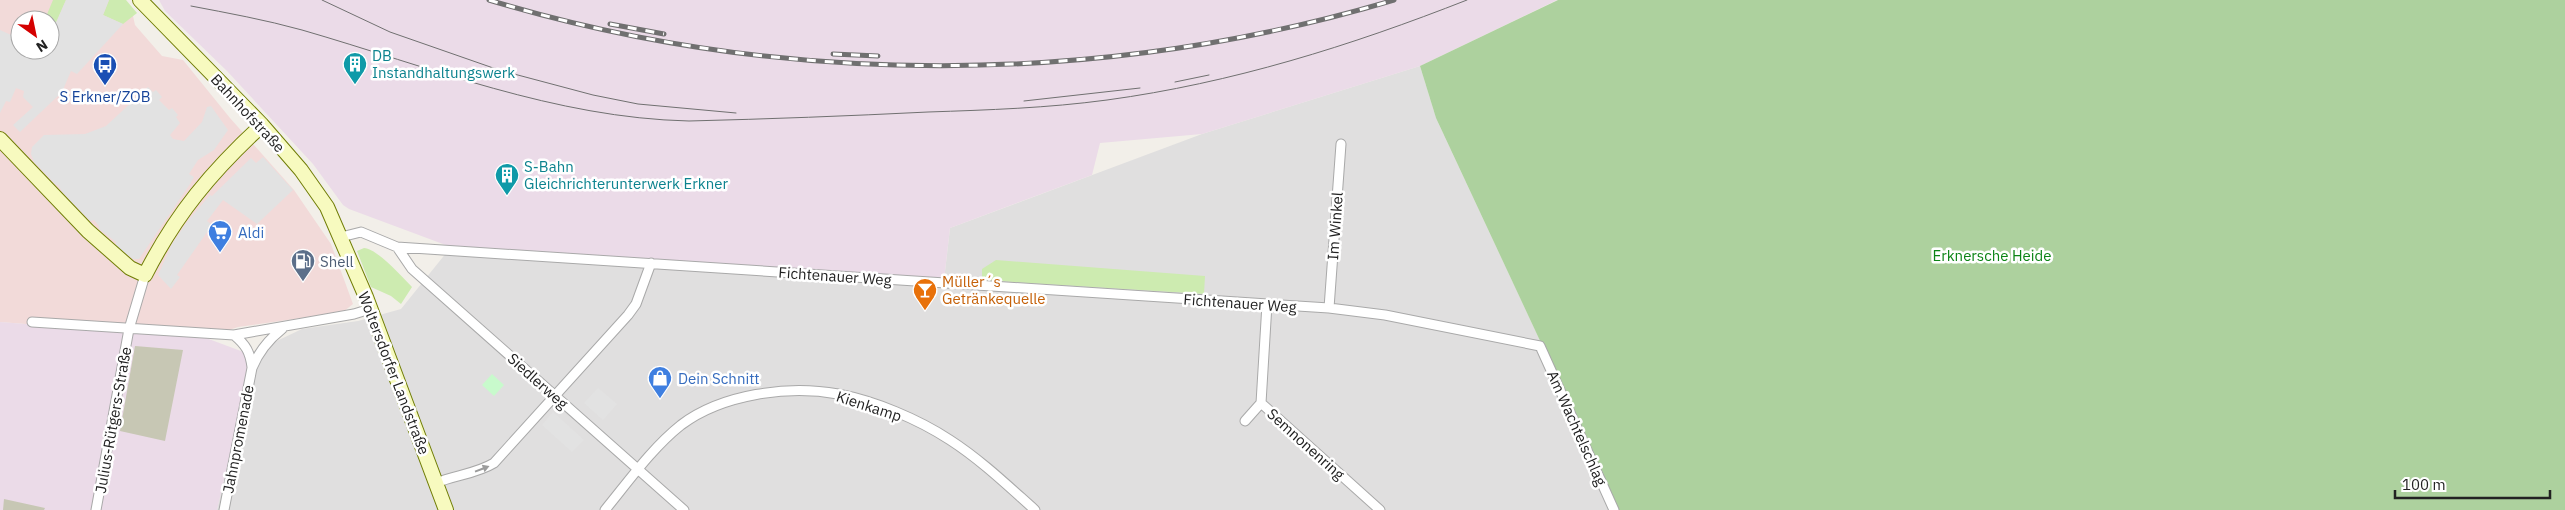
<svg xmlns="http://www.w3.org/2000/svg" width="2565" height="510" font-family="'IBM Plex Sans',sans-serif">
	<style>
		.residential { fill: #e0dfdf }
		.commercial { fill: #f2dad9; fill-rule: evenodd }
		.industrial { fill: #ebdbe8 }
		.construction { fill: #c7c7b4 }
		.grass { fill: #cdebb0 }
		.forest { fill: #add19e }
		.park { fill: #c8facc }
		.parking { fill: #e2e2e2 }
		.lines { fill: none; stroke-linecap: round; stroke-linejoin: round }
		.street-casing { stroke: #a9a9a9; stroke-width: 11 }
		.secondary-casing { stroke: #707d05; stroke-width: 16 }
		.street { stroke: #fff; stroke-width: 9 }
		.secondary { stroke: #f7fabf; stroke-width: 14 }
		.tram { stroke: #707070; stroke-width: 1 }
		.rail-casing { stroke: #707070; stroke-width: 5 }
		.rail { stroke: #fff; stroke-width: 3; stroke-dasharray: 9; stroke-linecap: butt }
		.oneway { fill: #9c9c9c }
		.labels { text-anchor: middle; dominant-baseline: central; stroke-width: 5; stroke-linejoin: round; paint-order: stroke }
		.culture-label { font-size: 15px; fill: #0d838f; stroke: #fff; text-anchor: start }
		.transit-label { font-size: 15px; fill: #164399; stroke: #fff }
		.street-label { font-size: 15px; fill: #222; stroke: #fff }
		.shop-label { font-size: 15px; fill: #366cbe; stroke: #fff; text-anchor: start }
		.park-label { font-size: 15px; fill: #0c8416; stroke: #fff }
		.service-label { font-size: 15px; fill: #4e5e75; stroke: #fff; text-anchor: start }
		.food-label { font-size: 15px; fill: #c56008; stroke: #fff; text-anchor: start }
	</style>
	<rect width="100%" height="100%" fill="#f2efe9"/>
	<path class="residential" d="M1420,66l16,52 183,392h-1402l33,-143 -1,-13 53,-25 56,-8 43,-12 50,-62 493,33 6,-52 252,-94z"/>
	<path class="commercial" d="M0,0h116l17,16 2,9 27,31 21,4 47,58 64,72 37,54 22,60 -10,8 -105,15 -32,11 -206,-16zM20,20h30v30h-30z"/>
	<path class="industrial" d="M159,0h1398l-137,66 -218,68 -102,9 -8,32 -142,53 -6,52 -493,-33 -102,-38 -6,-4 -30,-41 -86,-93 -62,-60z
		M0,322l206,16 43,16 1,13 -33,143h-217z"/>
	<path class="construction" d="M135,346l48,4 -18,91 -45,-10z
		M4,499l41,9 -1,2h-41z"/>
	<path class="grass" d="M53,0h13l-10,23 -11,-4z
		M109,0h17l11,13 -14,11 -20,-9z
		M364,248c14,1 38,29 48,39l-11,17 -10,-8 -20,-9 -14,-36z
		M996,260l209,16 -1,18 -222,-14v-11z"/>
	<path class="forest" d="M1558,0h1007v510h-946l-183,-392 -16,-52z"/>
	<path class="park" d="M492,374l12,11 -10,11 -12,-11z"/>
	<path class="parking" d="M66,0h43l-6,15 20,9 -46,50 -6,-3 -9,21 -42,40 -7,-7 20,-18 -10,-10 1,-6 -8,-3 -6,14 -4,-1 -6,12v-83l20,9v11h30v-14z
		M148,87l5,5 3,-2 6,7 -3,3 10,10 3,-2 6,7 -2,2 4,6 -10,12 3,4 11,2 18,-19 5,-15 4,-1 17,24 -14,20 -16,10 -9,14 5,3 -4,7 -51,75h-6l-17,-13v-4l-17,-13v-3l-5,-6 -4,1 -27,-28 -5,-8h-2l-22,-23 -3,-8 1,-7 12,-12 41,-1 21,-8z
		M263,157l30,33 -36,34 -34,-24 -16,21 5,4 -35,50 3,2 -9,12 -13,-14 14,-31 15,-22 23,-27 2,1 39,-38 5,5z
		M598,388l19,16 -14,16 -19,-17z
		M553,412l31,28 -12,12 -30,-27z"/>
	<g class="lines">
		<g class="street-casing">
			<path id="street" d="M341,237l20,-5 36,15 932,61 56,7 155,31 74,164
				M397,247l15,22 272,241
				M1267,304l-6,99 119,107
				M1329,308l12,-164
				M32,322l202,13 120,-21 16,-5
				M234,335c12,10 16,17 18,32
				M1245,421l16,-18
				M436,483c19,-8 40,-9 58,-20l134,-148 8,-11 15,-41
				M96,510l33,-181 16,-54
				M224,510l28,-142c7,-17 16,-28 30,-39
				M605,510c23,-28 47,-62 76,-85 41,-31 107,-40 157,-31 37,7 80,25 112,46 31,20 58,46 85,70"/>
		</g>
		<g class="secondary-casing">
			<path id="secondary" d="M140,0l122,125 39,45 26,37 39,90 80,213
				M0,139l88,92 42,37 15,7c31,-61 67,-104 117,-150"/>
		</g>
		<use href="#street" class="street"/>
		<use href="#secondary" class="secondary"/>
		<path class="tram" d="M322,0l68,32 109,38 94,25 45,9 98,9
			M191,6c37,7 75,14 111,24 128,37 253,88 387,91 80,-2 159,-5 239,-9 60,-2 120,-4 179,-12 125,-17 243,-54 360,-100
			M1175,82l34,-7
			M1024,101l116,-13"/>
		<g class="rail-casing">
			<path id="rail" d="M489,0c292,88 613,87 905,0
				M610,24l54,10
				M833,54l45,2"/>
		</g>
		<use href="#rail" class="rail"/>
	</g>
	<defs><path id="oneway-solid" d="M-6-.8H1V-3.2L6.5 0L1 3.2V.8H-6Z" transform="scale(1.25)"/></defs>
	<use class="oneway" href="#oneway-solid" transform="translate(482 469) rotate(-21)"/>
	<defs>
		<g id="building-pin" transform="scale(1.25)"><path d="M0 17L-7.5 6A9.5 9.5 0 1 1 7.5 6Z" fill="#0f9aa8" stroke="#fff"/><path d="M-4-6H4V6H1V3H-1V6H-4ZM-2.5-4.3h1.7v1.8h-1.7ZM.8-4.3h1.7v1.8H.8ZM-2.5-1h1.7V.8h-1.7ZM.8-1h1.7V.8H.8Z" fill="#fff"/></g>
		<g id="bus-pin" transform="scale(1.25)"><path d="M0 17L-7.5 6A9.5 9.5 0 1 1 7.5 6Z" fill="#1a4fb4" stroke="#fff"/><path d="M-5-6H5V4H4V6H2V4H-2V6H-4V4H-5ZM-3.5-4V0h7V-4ZM-3.5 1.2v1.5H-2V1.2ZM2 1.2v1.5H3.5V1.2Z" fill="#fff"/></g>
		<g id="supermarket-pin" transform="scale(1.25)"><path d="M0 17L-7.5 6A9.5 9.5 0 1 1 7.5 6Z" fill="#3f7fe0" stroke="#fff"/><path d="M-6-5.5h2.5l.6 2H6L4.5 2H-2.5L-4.4-4H-6ZM-1.5 3.2a1.3 1.3 0 1 0 .1 0ZM3 3.2a1.3 1.3 0 1 0 .1 0Z" fill="#fff"/></g>
		<g id="fuel-pin" transform="scale(1.25)"><path d="M0 17L-7.5 6A9.5 9.5 0 1 1 7.5 6Z" fill="#5c6f8a" stroke="#fff"/><path d="M-5.5-6h7V0h2V4h1.3V-2.5L3-4.5l.8-.8L6-3V5H2.5V1h-1V6h-7ZM-4.2-4.7v3.2H.2V-4.7Z" fill="#fff"/></g>
		<g id="bar-pin" transform="scale(1.25)"><path d="M0 17L-7.5 6A9.5 9.5 0 1 1 7.5 6Z" fill="#e8710a" stroke="#fff"/><path d="M-6-5H6L.8 .8V4.5H3.5V6h-7V4.5H-.8V.8Z" fill="#fff"/></g>
		<g id="shop-pin" transform="scale(1.25)"><path d="M0 17L-7.5 6A9.5 9.5 0 1 1 7.5 6Z" fill="#3f7fe0" stroke="#fff"/><path d="M-5-2.5h2.3a2.7 3.5 0 0 1 5.4 0H5L5.5 6h-11ZM-1.5-2.5h3a1.5 2.3 0 0 0-3 0Z" fill="#fff"/></g>
	</defs>
	<g fill-rule="evenodd">
		<use href="#building-pin" x="355" y="64"/>
		<use href="#bus-pin" x="105" y="65"/>
		<use href="#building-pin" x="507" y="175"/>
		<use href="#supermarket-pin" x="220" y="232"/>
		<use href="#fuel-pin" x="303" y="261"/>
		<use href="#bar-pin" x="925" y="290"/>
		<use href="#shop-pin" x="660" y="378"/>
	</g>
	<g class="labels">
		<g class="culture-label">
			<text x="372" y="55">DB<tspan x="372" dy="17">Instandhaltungswerk</tspan></text>
			<text x="524" y="166">S-Bahn<tspan x="524" dy="17">Gleichrichterunterwerk Erkner</tspan></text>
		</g>
		<g class="transit-label">
			<text x="105" y="96">S Erkner/ZOB</text>
		</g>
		<g class="street-label">
			<text transform="translate(248 113) rotate(47)">Bahnhofstraße</text>
			<text transform="translate(1335 226) rotate(-86)">Im Winkel</text>
			<text transform="translate(835 276) rotate(4)">Fichtenauer Weg</text>
			<text transform="translate(1240 303) rotate(4)">Fichtenauer Weg</text>
			<text transform="translate(394 373) rotate(69)">Woltersdorfer Landstraße</text>
			<text transform="translate(538 381) rotate(42)">Siedlerweg</text>
			<text transform="translate(869 406) rotate(18)">Kienkamp</text>
			<text transform="translate(113 420) rotate(-80)">Julius-Rütgers-Straße</text>
			<text transform="translate(1577 428) rotate(66)">Am Wachtelschlag</text>
			<text transform="translate(238 439) rotate(-79)">Jahnpromenade</text>
			<text transform="translate(1306 444) rotate(42)">Semnonenring</text>
		</g>
		<g class="shop-label">
			<text x="238" y="232">Aldi</text>
			<text x="678" y="378">Dein Schnitt</text>
		</g>
		<g class="park-label">
			<text x="1992" y="255">Erknersche Heide</text>
		</g>
		<g class="service-label">
			<text x="320" y="261">Shell</text>
		</g>
		<g class="food-label">
			<text x="942" y="281">Müller´s<tspan x="942" dy="17">Getränkequelle</tspan></text>
		</g>
	</g>
	<g transform="translate(35 35) rotate(147)"><circle r="24" fill="#ffffff" stroke="#a7a7a7"/>
	<path d="M0-4L9 19L0 12L-9 19Z" fill="#d40000"/>
	<text y="-8" font-size="14" font-weight="bold" text-anchor="middle" fill="#222222">N</text>
	</g>
	<path d="M2395 490v8h155v-8" fill="none" stroke="#222222" stroke-width="2.5"/>
	<text x="2402" y="490" font-size="15" fill="#222222" stroke="#ffffff" stroke-width="4" paint-order="stroke">100 m</text>
</svg>
